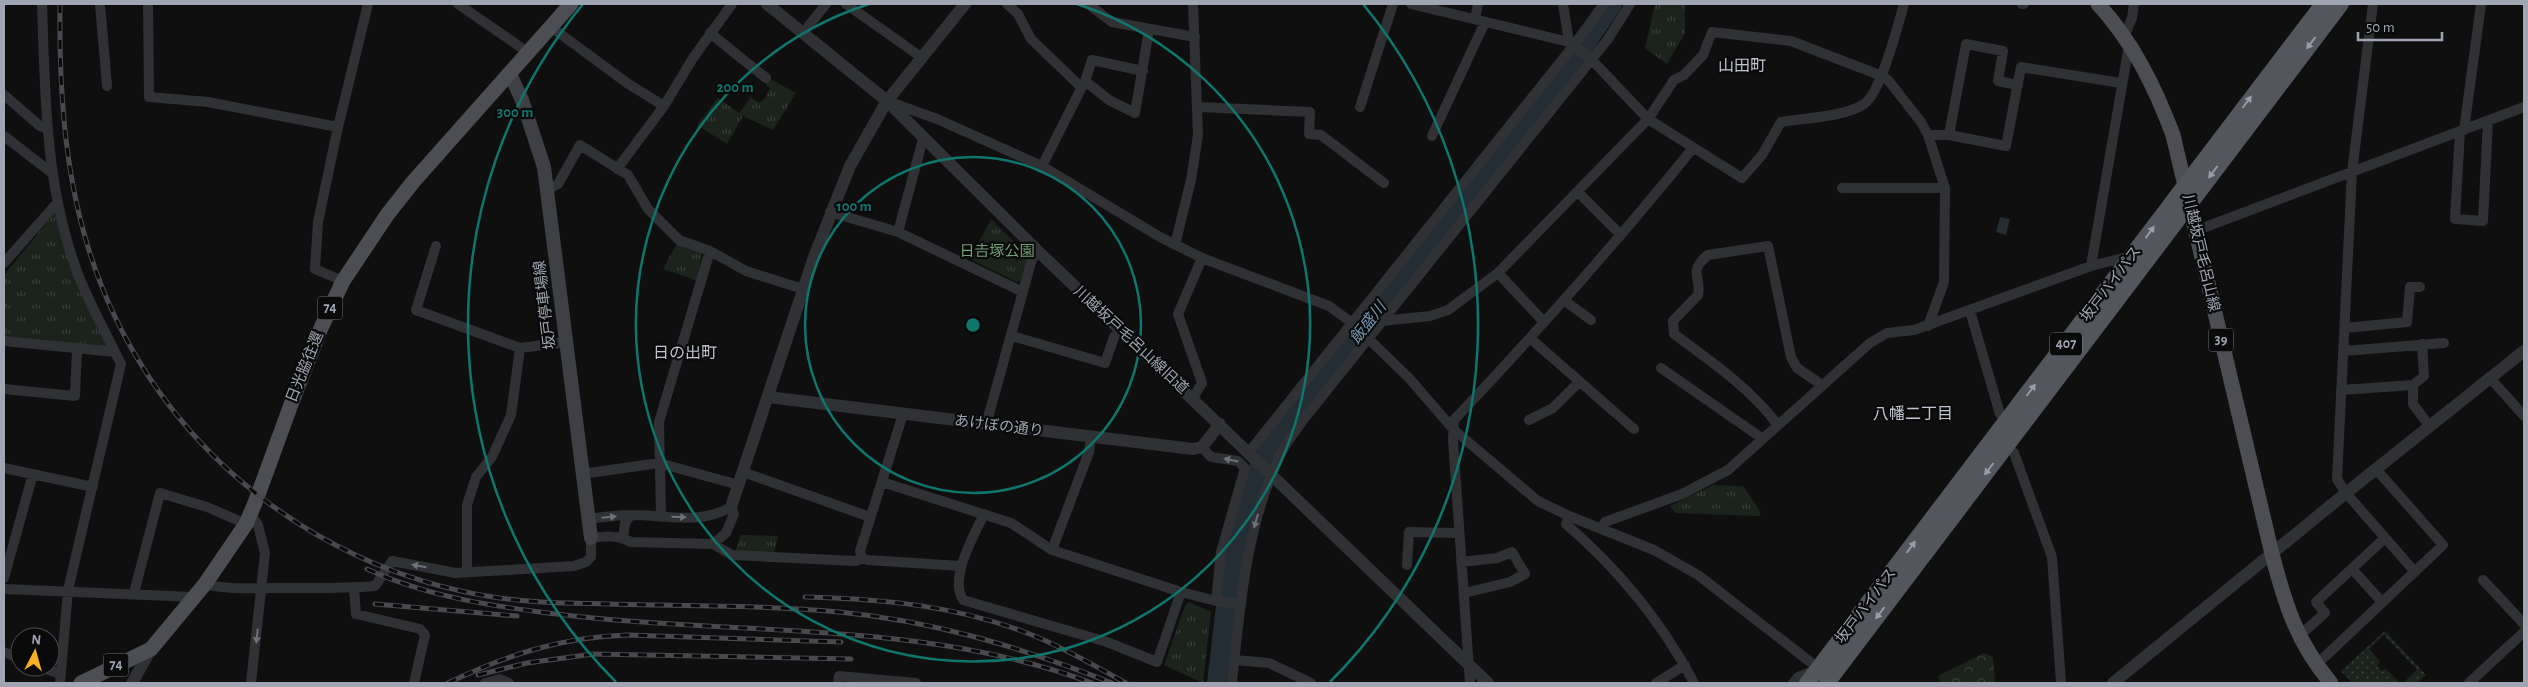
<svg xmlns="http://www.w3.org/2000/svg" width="2528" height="687" font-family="'Alegreya Sans','Noto Sans JP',sans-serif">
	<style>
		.grass { fill: url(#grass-dots) }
		.forest { fill: url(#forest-crowns) }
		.park { fill: url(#park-tufts) }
		.water { fill: #252d34 }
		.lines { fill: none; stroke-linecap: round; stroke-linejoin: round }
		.river { stroke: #252d34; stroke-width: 20 }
		.minor { stroke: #303135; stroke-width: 10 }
		.tertiary { stroke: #303135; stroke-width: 12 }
		.secondary { stroke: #3e4045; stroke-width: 14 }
		.primary { stroke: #4c4e54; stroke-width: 15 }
		.trunk { stroke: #54565d; stroke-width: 16 }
		.rail-casing { stroke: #47494e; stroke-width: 5 }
		.rail { stroke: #0a0a0b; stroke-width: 3; stroke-dasharray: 9; stroke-linecap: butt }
		.oneway { fill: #989daa }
		.oneway2 { fill: #6d717a }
		.ring { fill: none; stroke: #0f766e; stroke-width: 2.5 }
		.labels { text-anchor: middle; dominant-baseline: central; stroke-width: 4.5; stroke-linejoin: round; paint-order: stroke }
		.shield { fill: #0a0a0b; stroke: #727680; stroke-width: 1 }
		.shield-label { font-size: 14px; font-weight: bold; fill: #9fa5b2 }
		.park-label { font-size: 15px; fill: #769e79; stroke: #0a0a0b }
		.street-label { font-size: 15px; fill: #9fa5b2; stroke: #0a0a0b }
		.neighbourhood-label { font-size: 16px; fill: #c0c4ce; stroke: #0a0a0b }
		.water-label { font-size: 16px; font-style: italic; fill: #7593af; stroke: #0a0a0b }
		.centre { fill: #0f766e; stroke: #0a0a0b; stroke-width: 2.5 }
		.ring-label { font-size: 15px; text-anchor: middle; font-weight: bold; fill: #0f766e; stroke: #0a0a0b; stroke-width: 4.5; stroke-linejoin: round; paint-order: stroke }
	</style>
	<defs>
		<pattern id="grass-dots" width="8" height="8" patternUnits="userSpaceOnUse" patternTransform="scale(1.25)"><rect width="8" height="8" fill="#1b231c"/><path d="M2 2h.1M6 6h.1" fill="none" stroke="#39403b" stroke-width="1.8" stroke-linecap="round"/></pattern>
		<pattern id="forest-crowns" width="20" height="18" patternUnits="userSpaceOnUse" patternTransform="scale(1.25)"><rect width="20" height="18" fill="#1b231c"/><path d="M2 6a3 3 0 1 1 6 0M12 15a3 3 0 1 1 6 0" fill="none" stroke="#39403b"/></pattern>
		<pattern id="park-tufts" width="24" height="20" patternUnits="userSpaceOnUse" patternTransform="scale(1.25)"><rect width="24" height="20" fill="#1b231c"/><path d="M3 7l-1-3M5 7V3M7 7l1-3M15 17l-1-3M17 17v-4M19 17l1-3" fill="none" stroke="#39403b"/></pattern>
	</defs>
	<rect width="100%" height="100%" fill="#0f0f10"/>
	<path class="grass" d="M2385,631l41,44 -9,8h-14l14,-13 -33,-35 -15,14 11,13 -3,4 5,5 3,-3 15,15h-48l-11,-12z"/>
	<path class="forest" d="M1984,653l9,4 2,26h-55l-2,-7z"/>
	<path class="park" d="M1655,4h30v29l-18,31 -22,-16z
		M770,79l26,14 -23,37 -30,-14 -16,28 -30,-19 21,-27 21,15 12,-16 8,6 6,-5 5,-10 -5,-4z
		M54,214h3l51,133 -104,-8v-64z
		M991,219l37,37 -7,24 -4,2 -47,-23z
		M677,243l6,4 19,6 -4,28 -35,-12z
		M1713,485l30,1 18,26 -2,4 -84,-3 -5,-7z
		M741,535l37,1 -4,18 -39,-2z
		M1189,602l22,10 -8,71 -39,-18 21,-59z"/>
	<path class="water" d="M2000,217l10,2 -4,16 -10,-3z"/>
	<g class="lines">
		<path class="river" d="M1217,683c10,-78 13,-158 49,-229 8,-14 19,-27 29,-40l292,-373 25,-37"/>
		<path class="minor" d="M42,4c3,87 3,175 32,259 10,31 27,60 41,89
			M100,4l7,82
			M148,4l1,93 59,5 130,25
			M458,4l71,49
			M846,4l75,53
			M1007,4l11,10 13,25 49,47
			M1088,4l24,18 83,15
			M1411,4l158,38 22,17 57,60 94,59 20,-23 19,-33c23,-4 64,-5 83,-18 17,-11 34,-79 40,-100
			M1563,4l6,38
			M2022,4h2
			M2373,4l-21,168 -15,307 9,14 69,79
			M1475,19l3,-15
			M551,27l76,56 37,23
			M710,33l56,45
			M803,33l23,-29
			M2124,37l8,-19 2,-14
			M1085,81l24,19 26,13 14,-83
			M4,95l36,31 6,2
			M890,102l47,17 105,47 118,71 42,21 127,48 22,16 58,56 45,52 84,71 31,15 85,34 44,25 124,96
			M1199,107l111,5 -1,22 12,1 63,48
			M1360,107l33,-103
			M2464,130l17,-126
			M2460,131l-5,88 28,2 5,-100
			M1928,135h21l57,11 15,-79 100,16
			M1949,135l17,-91 37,7 -5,30 20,4
			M4,136l48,37
			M1432,136l53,-114
			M1042,166l43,-85 7,-21 51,11
			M617,169l47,-63 29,-48 39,-54
			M1842,188h103
			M548,189l10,-5 22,-39 48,30 20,34 31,31 31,11 36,20 57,18
			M1578,192l42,42
			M830,212l68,20 125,60
			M2195,231l329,-124
			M898,232l25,-93
			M1175,245l16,-65 7,-45 -5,-131
			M436,246l-20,64 104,38
			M4,263l54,-61
			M2091,266l38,-221
			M343,281l-28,-12 3,-47 20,-95 30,-123
			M1565,301l26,19
			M1970,311l30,103 8,6
			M1382,321l48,-5 18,-6 50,-37
			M1544,322l-46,-49 150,-154 26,-39 10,-5 19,-20 9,-23 79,9 91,35 6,4 33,42 7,13 17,53 -1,94 -16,44
			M2345,328l62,-6 3,-35h10
			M1012,336l93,27 9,-26 8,-7
			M1531,339l103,90
			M4,341l111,11 6,12 -53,226 -8,93
			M2422,344l2,32 -11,9v19l17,23
			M2344,351l100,-8
			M1661,368l102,71
			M2491,379l33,37
			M4,389l71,7 2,-47
			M2341,390l72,-5
			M1193,398l9,-15 -24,-69 24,-56
			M1529,420l24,-12 26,-26
			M986,425l46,-166 7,-7
			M1778,425c-28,-37 -66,-63 -104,-91l-1,-13 25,-26c4,-18 -11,-23 10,-40l60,-9 23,111 6,11 25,17
			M2006,446l8,7 38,104 9,126
			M1202,447l9,10 27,4 7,7 -24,84 -5,49
			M1249,452l325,-407 30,-41
			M4,468l89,19
			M743,472l127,45
			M582,474l77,-11 80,22
			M882,482l129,41 41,27 129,42
			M250,513l8,12 7,28 -14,130
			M984,514c-10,22 -35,63 -21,86l144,42 50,20 24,-70 35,9 25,3
			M661,516l-2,-94 51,-171
			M1569,516l-3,8c52,45 96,98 128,159
			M1602,528l3,-6 77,-28 46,-24 142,-127 17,-10 27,-3 177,-64 41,-10
			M623,538l2,-15 6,-8
			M713,544l19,11 124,6 6,-3 6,2 92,6
			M1052,550l37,-98 2,-15
			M862,558l-2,-7 43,-137
			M1461,562l36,-4 15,-6 13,22 -15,8 -46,11
			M1407,565l2,-33 50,1
			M2352,569l30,33
			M467,571v-66l9,-28 16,-20 19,-42 9,-67 46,-6
			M4,578l29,-104
			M2483,580l41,44
			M205,584c22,6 47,4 69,4 34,0 68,1 101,-2l17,-25 64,12 118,-7 12,-4 5,-5v-19c14,-2 27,-3 40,4l82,2 13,-11 8,-19 -3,-7c-30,18 -66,8 -100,8 -14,0 -29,2 -43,4
			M354,588l2,26 64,15 5,6 -11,48
			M4,589l190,8
			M134,593l26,-100 47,14 39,17
			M2299,636l26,-23 -9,-11 69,-64
			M4,652l16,7
			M1234,660l35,3 42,20
			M2316,665l127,-120 -67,-76
			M41,667l19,7
			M485,683l15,-4 9,4
			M838,683l1,-7 77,7
			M1232,683c8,-77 14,-158 49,-230 6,-12 15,-23 23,-34l304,-380 22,-35
			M1470,683l-17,-243 1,-20c83,-88 163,-178 239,-272
			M1656,683l29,-18
			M1793,683l5,-6 17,-7
			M2469,683l55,-51"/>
		<path class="tertiary" d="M767,4l120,97 152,151 449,431
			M768,397l425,52 9,-2 18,-23
			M731,507l83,-250 36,-91 37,-65 78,-97
			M132,683l19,-34
			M2113,683l233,-190 178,-142"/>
		<path class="secondary" d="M510,74l12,26 22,67 47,371"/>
		<path class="primary" d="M2098,4c35,38 57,83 75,131l99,419c13,50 25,89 59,129
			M81,683l70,-34 54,-65 41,-60 9,-21 38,-104 28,-71 22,-47 44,-66 26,-33 158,-178"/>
		<path class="trunk" d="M1807,683l516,-679
			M1827,683l514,-679"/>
		<g class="rail-casing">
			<path id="rail" d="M60,4c-1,81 4,165 28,243 56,185 214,320 405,350 38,6 76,6 115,7 77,2 155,1 231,8 96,9 184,36 273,71
				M367,569c63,29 131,38 198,46 176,21 359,5 527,68
				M805,597c80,2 157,9 232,40 31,13 60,30 89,46
				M375,604l142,12
				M478,675l49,-12 66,-9 258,5
				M448,683c58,-28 114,-46 179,-48l214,7"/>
		</g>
		<use href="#rail" class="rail"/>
	</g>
	<defs><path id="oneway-solid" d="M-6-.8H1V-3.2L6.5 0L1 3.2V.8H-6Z" transform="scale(1.25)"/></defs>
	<g class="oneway">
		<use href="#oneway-solid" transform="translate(2311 43) rotate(127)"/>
		<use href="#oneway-solid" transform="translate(2247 102) rotate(-53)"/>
		<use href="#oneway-solid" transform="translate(2213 172) rotate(127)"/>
		<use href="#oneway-solid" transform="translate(2150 232) rotate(-54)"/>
		<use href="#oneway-solid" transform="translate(2031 390) rotate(-53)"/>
		<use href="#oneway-solid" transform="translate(1989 469) rotate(127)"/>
		<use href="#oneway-solid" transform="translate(1911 547) rotate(-53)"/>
		<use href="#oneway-solid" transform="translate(1880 613) rotate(127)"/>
	</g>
	<g class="oneway2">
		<use href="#oneway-solid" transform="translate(1231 460) rotate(-168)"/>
		<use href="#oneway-solid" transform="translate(609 517) rotate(-5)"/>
		<use href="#oneway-solid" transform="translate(679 517) rotate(2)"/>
		<use href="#oneway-solid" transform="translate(1256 521) rotate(106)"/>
		<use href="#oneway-solid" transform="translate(419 566) rotate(-170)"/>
		<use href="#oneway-solid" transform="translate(257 636) rotate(96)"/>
	</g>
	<g class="ring">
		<circle cx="973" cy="325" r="168"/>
		<path d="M1077 4A337 337 0 1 1 869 4"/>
		<path d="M616 682A505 505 0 0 1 583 4M1363 4A505 505 0 0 1 1330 682"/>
	</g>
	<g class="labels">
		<g class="shield">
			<rect x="317.5" y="296.5" width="25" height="23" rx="4"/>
			<rect x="2208.5" y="328.5" width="25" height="23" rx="4"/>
			<rect x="2050" y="332.5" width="32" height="23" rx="4"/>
			<rect x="103.5" y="653.5" width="25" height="23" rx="4"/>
		</g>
		<g class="shield-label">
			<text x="330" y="308">74</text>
			<text x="2221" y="340">39</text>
			<text x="2066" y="344">407</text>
			<text x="116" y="665">74</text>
		</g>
		<g class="park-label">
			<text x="997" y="251">日𠮷塚公園</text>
		</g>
		<g class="street-label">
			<text transform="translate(2201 253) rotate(77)">川越坂戸毛呂山線</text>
			<text transform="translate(2111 284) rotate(-53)">坂戸バイパス</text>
			<text transform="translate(545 305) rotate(-97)">坂戸停車場線</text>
			<text transform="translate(1131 340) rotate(43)">川越坂戸毛呂山線旧道</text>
			<text transform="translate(305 367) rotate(-68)">日光脇往還</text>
			<text transform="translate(999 426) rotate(7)">あけぼの通り</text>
			<text transform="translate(1866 606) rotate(-53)">坂戸バイパス</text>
		</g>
		<g class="neighbourhood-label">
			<text x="1742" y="66">山田町</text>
			<text x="685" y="353">日の出町</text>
			<text x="1913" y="414">八幡二丁目</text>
		</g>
		<g class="water-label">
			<text transform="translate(1368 323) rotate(-52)">飯盛川</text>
		</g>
	</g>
	<circle cx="973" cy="325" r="8" class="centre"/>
	<g class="ring-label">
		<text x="735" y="92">200 m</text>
		<text x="515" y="117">300 m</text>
		<text x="854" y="211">100 m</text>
	</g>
	<rect width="2528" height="687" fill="none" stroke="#9fa5b2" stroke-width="10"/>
	<g transform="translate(35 652) rotate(6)"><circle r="24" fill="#0a0a0b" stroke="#46484e"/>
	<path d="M0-4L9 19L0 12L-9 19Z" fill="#f5b222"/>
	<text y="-8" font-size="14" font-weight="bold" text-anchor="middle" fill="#9fa5b2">N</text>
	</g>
	<path d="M2358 32v8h84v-8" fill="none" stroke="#9fa5b2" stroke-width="2.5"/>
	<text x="2366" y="32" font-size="15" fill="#9fa5b2" stroke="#0a0a0b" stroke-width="4" paint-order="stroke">50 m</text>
</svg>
